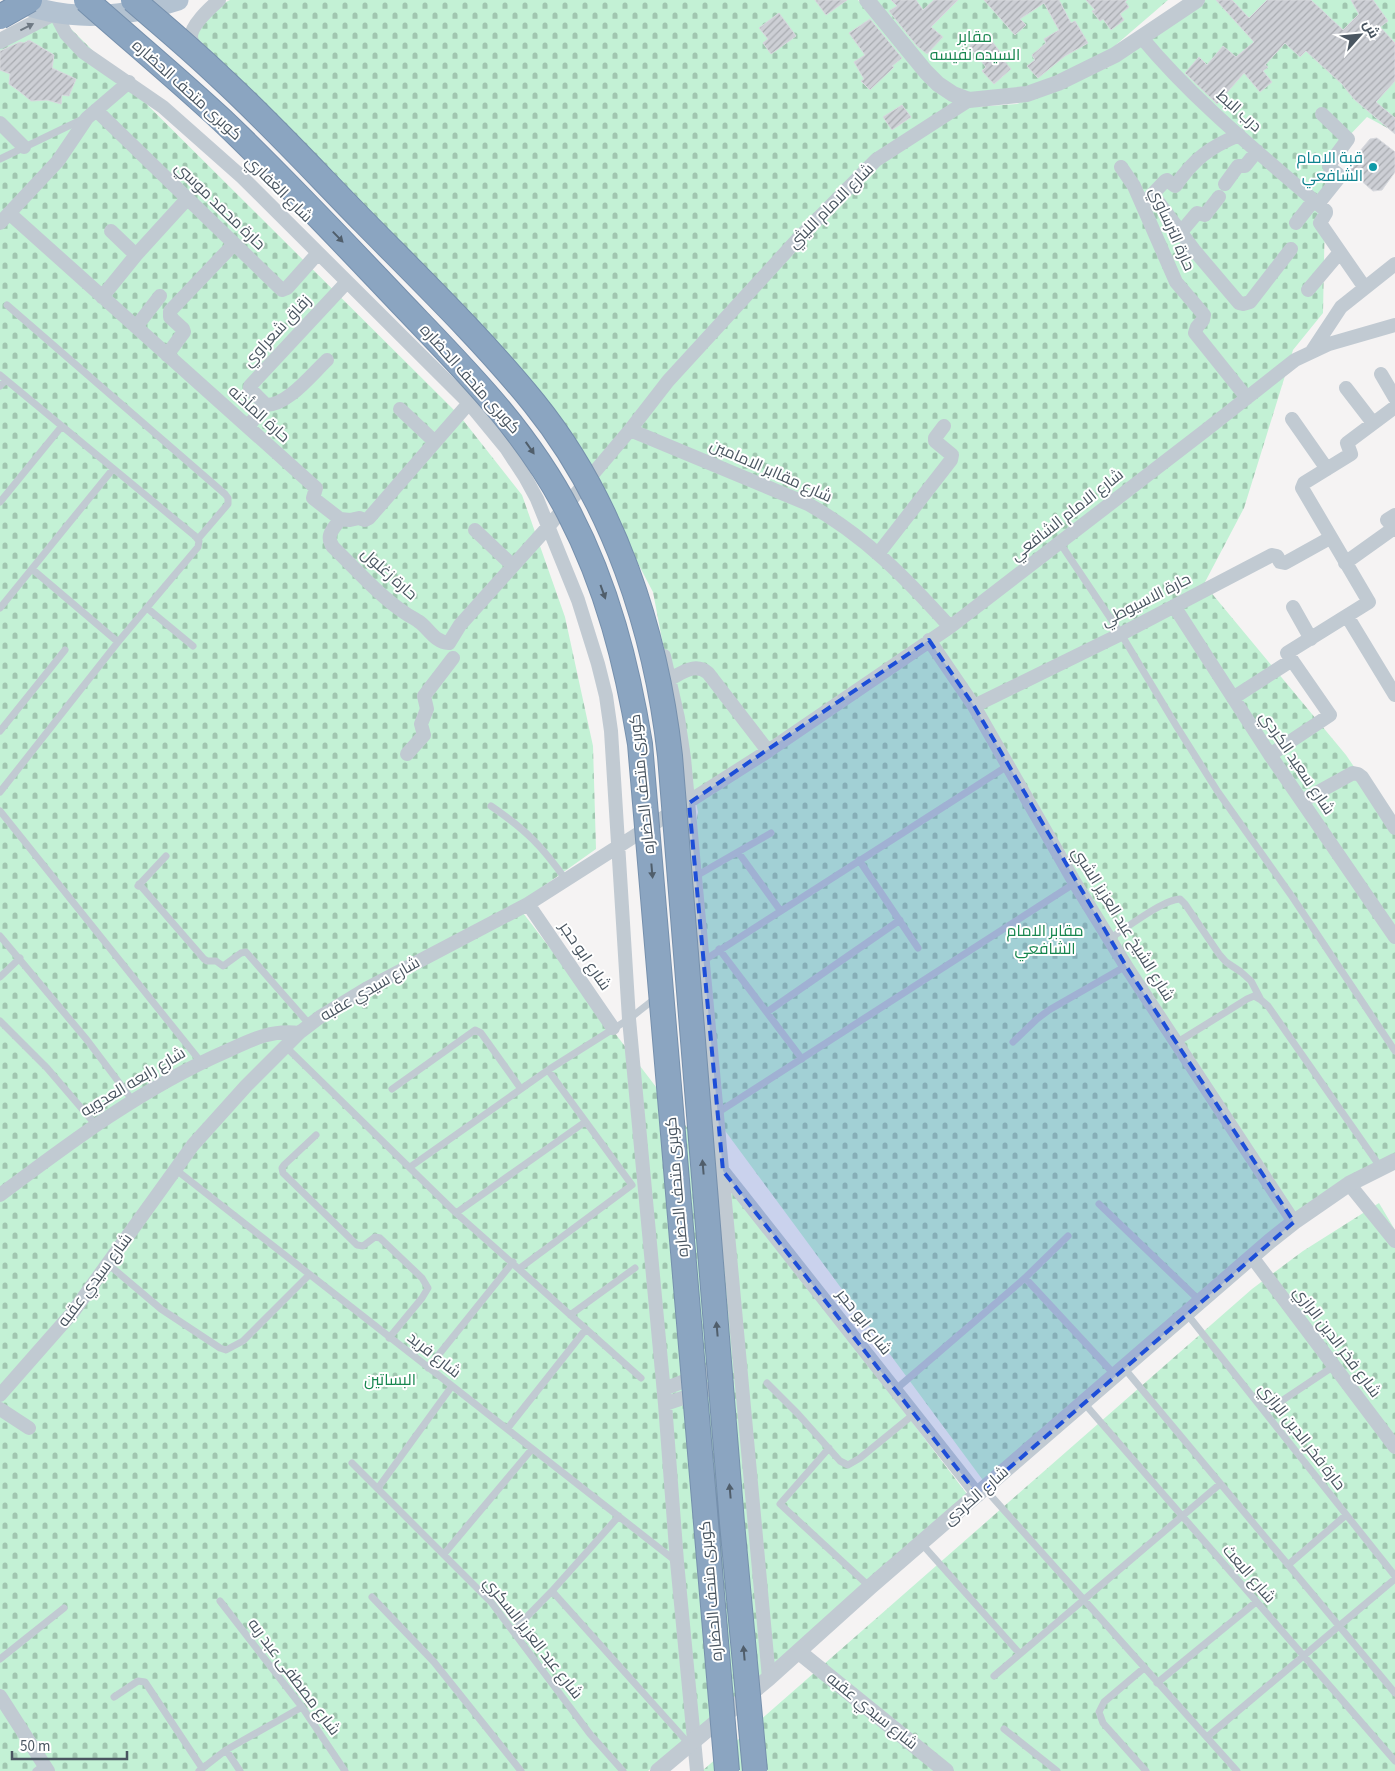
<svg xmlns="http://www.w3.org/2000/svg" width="1395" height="1771" font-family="'Source Sans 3',Cairo,sans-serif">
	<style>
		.cemetery { fill: url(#cemetery-stones) }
		.building { fill: url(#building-hatch); stroke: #d7d9de }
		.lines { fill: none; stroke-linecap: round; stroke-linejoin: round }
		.service { stroke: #c1cad2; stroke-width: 7 }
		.minor { stroke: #c1cad2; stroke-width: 14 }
		.tertiary { stroke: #c1cad2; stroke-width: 16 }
		.primary { stroke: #b3c2d1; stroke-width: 21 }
		.motorway-bridge-casing { stroke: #7690ad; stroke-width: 26; stroke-linecap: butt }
		.motorway-bridge { stroke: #8ba5c1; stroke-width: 24 }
		.oneway { fill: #6e7983 }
		.oneway2 { fill: #505e6b }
		.marked { fill: #1d4ed8; fill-opacity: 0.2; stroke: #1d4ed8; stroke-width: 4; stroke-dasharray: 10 6; stroke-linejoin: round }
		.culture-dot { fill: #0f9aa8; stroke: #fff; stroke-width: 2 }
		.labels { text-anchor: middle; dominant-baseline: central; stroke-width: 4; stroke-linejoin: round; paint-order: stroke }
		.park-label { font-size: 16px; fill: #17864f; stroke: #fff }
		.street-label { font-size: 16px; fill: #4a5661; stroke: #fff }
		.culture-label { font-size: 16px; fill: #0d838f; stroke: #fff; text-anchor: end }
	</style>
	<defs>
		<pattern id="cemetery-stones" width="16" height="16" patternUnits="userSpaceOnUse" patternTransform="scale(1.25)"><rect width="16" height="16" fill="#c3f1d5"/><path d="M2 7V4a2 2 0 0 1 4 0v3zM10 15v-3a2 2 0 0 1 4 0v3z" fill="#a0c6b0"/></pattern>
		<pattern id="building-hatch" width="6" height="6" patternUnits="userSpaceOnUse" patternTransform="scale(1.25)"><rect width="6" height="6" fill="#cdcfd5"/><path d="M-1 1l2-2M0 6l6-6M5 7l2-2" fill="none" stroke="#a8abb0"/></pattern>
	</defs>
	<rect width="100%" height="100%" fill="#f5f3f3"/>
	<path class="cemetery" d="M230,0h628l75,88 43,19 41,-3 92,-37 93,-67h193v132l-28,-15 -41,43 -3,153 -30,37 -49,158 -40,76 142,171 49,72v332l-54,27 -356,297 -276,-374 -21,-243 10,-54 -26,-120 -19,-100 -51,-97 -317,-371 -91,-89 26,-30z
		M873,0h295l-65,56 -58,29 -81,9 -22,-13z
		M55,13l404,402 63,80 43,122 28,129 3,103 -79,56 453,593 -322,273h-648v-1730z
		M1379,1203l16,27v541h-693l550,-482 51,-38z"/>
	<path class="building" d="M815,0h32l-21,15z
		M891,0h25l7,10 11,-10h24l-27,27 12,10 -16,17 -10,-8 -28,-35 8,-5z
		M984,0h75l12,23 4,-2 13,22 -23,13 -27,22 -11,-12 8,-6 -3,-5 14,-12 -2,-4 15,-9 -15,-27 -24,16 6,6 -11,10z
		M1086,0h41l-2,2 4,5 -9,7 4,6 -13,10 -8,-11 -3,2 -8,-10 3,-1z
		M1216,0h16l17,18 18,-18h44l32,30 16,-16 -8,-14h22l15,21 -8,6 15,16v38l-19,21 19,16v16l-41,-35 -12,-15 -36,-33 -6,6 -15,-14 -20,22 3,2 -5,4 9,11 -12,10 -16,-19 -27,31 -32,-31 14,-16 8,8 16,-19 13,11 18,-15z
		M779,13l17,23 -25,18 -8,-11 5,-4 -9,-11z
		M870,19l32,39 -10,8 2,1 -24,23 -9,-9 3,-2 -10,-17 11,-7 -16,-22z
		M986,33l14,19 -2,2 13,15 -17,15 -12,-13 4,-4 -17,-21z
		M29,40l25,15 -2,13 24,11 -7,17 -7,-1 -1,9 -14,-4 -16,1 -12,-10 -10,-7 1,-10 -10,-4v-19l20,-9 4,1z
		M902,105l9,12 -19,13 -9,-13z
		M1377,138l18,14v20l-13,18 -9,1 -23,-20v-8l20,-24z"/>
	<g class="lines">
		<path class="service" d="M0,159l83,-40
			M7,305l218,189 3,4v6l-30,35
			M0,375l195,161 4,5 -1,6 -80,95 -118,150
			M0,386l6,-6
			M0,502l62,-76
			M1060,543l61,91 56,93 41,65 75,106 102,153
			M32,569l86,73
			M0,608l113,-139
			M147,608l46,38
			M0,731l65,-81
			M491,806c35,24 51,40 75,74
			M0,811l201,251
			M738,852l42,58
			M859,860l59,88
			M696,876l75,-43
			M139,884l65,75 3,2h9l7,5 18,-13 5,-1 64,73
			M138,886l28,-30
			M0,936l87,104 46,61
			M1109,939c16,-10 55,-40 71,-40l5,5 34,50 7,8 15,10 10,9 10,19
			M719,949l83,110
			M703,961l306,-196
			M0,977l20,-19
			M767,1012l133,-92
			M0,1021l47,47 48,56
			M1013,1042l24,-23 12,-9 77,-44
			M1176,1043l71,-44 7,-3 7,4 7,6 113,162
			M286,1047l170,166 185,165
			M392,1089l83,-59 6,3 40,56
			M717,1113l358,-230
			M316,1135l-32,30 -2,3 1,5 74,72 6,1 12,-9 5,1 42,40 6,10 -6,10 -33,40
			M410,1167l138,-97 81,-51 28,-22
			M175,1169l502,393
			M1099,1204l102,98
			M456,1213l129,-91
			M109,1265l52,44 59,39 6,2 17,-9 66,-66
			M520,1268l112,-83 -84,-115
			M1025,1278l90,97
			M1187,1314l208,262
			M570,1315l65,-47
			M428,1368l85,-106
			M1124,1368l271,325
			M767,1383l31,31 42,47 8,4 12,-7 54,-44
			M895,1390l130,-112 43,-42
			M1084,1403l311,358
			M1265,1412l69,-46
			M507,1429l79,-100
			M829,1448l-49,56 90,83
			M352,1463l139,139 99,132 33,37
			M378,1488l74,-102
			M985,1489l252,282
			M921,1543l99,111
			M444,1554l88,-105
			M1288,1565l58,-50
			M552,1591l138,154
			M372,1597l62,65 87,109
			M220,1601l82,106 43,64
			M513,1631l39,-40 67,-75
			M0,1659l64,-51
			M1144,1668l-40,34 -5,10 4,11 43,48
			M994,1676l226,-192
			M1157,1683l99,-81
			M114,1697l24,-16 7,1 57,86
			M1004,1729l53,42
			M1207,1737l188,-158
			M226,1750l14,21
			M36,1771l8,-6
			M199,1771l27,-21 76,-43"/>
		<path class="minor" d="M55,13l11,21 17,18 80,55 79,70 227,226 37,45 19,29 12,22 41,101 20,64 8,32 5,35 18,288 36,385 12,158 20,209
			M1142,38c54,65 121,118 184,173v2l-6,10 45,65
			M199,52c-3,-4 -7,-9 -8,-14 -1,-12 19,-30 28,-38
			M96,110l186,180 5,-2 31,-35
			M0,123l24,24
			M1121,167l13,19 42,96 28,33 -1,5 -6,7 -2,6 52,65
			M1225,184l13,-18h7l12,-15
			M1153,195l41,55 45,53 4,1 7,-2 41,-53
			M1146,201l19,-20 2,-1 8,6 1,-1c18,-26 34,-38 63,-50
			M1318,204l20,-25v-5l-8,-6 -1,-3 19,-26 -26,-25
			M9,213l307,275 -3,10 27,21 10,1 9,-2 6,2 4,-2 100,-115
			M0,223l58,-62 29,-43 42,-36
			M1296,223l18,-23
			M111,231l25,24
			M1181,232l16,-19 8,2 14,-18
			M1308,290l32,-38
			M102,297l34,-42 51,-56
			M136,327l24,-31
			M1312,351l29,-44 54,-43
			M167,355l17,-23 -1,-3 -13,-12v-6l64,-67
			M1381,374l14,24
			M1346,388l27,35
			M265,405c22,1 46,-30 62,-45
			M400,409l35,33
			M1292,419l35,50
			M248,427l17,-23 -15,-15v-3l96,-103
			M630,430l178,74c57,32 98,74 142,123
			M1395,515l-8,5 8,10
			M340,519c-7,11 -15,16 -7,28 23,22 45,48 72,66 4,3 9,5 13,8 11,7 16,21 31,22l11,-18 88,-98 82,-97 38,-49 129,-141 79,-80 93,-60
			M475,530l38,36
			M878,554l73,-94 1,-5 -17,-14v-3l9,-12
			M1345,563l49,-35
			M1174,606l96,149 125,182
			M1293,607l18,32
			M1347,616l48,79
			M929,640l45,66 101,177 51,83 168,256
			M664,656l14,62 6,40 85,920
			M670,679c12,-6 25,-17 38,-6l60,78
			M1233,698l59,-38
			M974,706l147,-72 151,-79 5,1 3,6 5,1 45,-25
			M407,754l17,-19 -3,-11 6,-15 -3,-13 29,-38
			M1270,755l60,-40 -43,-62 82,-51 -67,-114 2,-5 47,-29 -4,-11 48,-36
			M1302,801l51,-28 5,1 4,3 33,51
			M528,904l85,124
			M723,1171l255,324
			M1349,1184l46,57
			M0,1195c72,-54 144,-108 227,-144 24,-11 45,-22 72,-18
			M1252,1257l143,190
			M664,1389l61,-24
			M0,1395l73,-83 120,-167 53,-59 53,-53 21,-16 46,-28 162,-85 240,-153 182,-124 256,-197 89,-70 34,-16 66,-19
			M665,1404l62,-21
			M0,1409l29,19
			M0,1696l48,75"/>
		<path class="tertiary" d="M867,0l59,72 12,12 15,10 16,6 58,-6 31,-11 57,-28 82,-55
			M0,41l54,-28
			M799,1652l147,119
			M658,1771l111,-93 101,-91 400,-346 24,-19 55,-38 46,-23"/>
		<path class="primary" d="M14,0c52,23 111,18 164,0"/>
		<g class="motorway-bridge-casing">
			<path id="motorway-bridge" d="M86,0c45,40 92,79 136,120 61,58 119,120 177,181 65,68 126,127 170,212 38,73 58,151 71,231l87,1027
				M133,0c29,25 58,49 86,76 50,46 97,97 145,146 58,59 118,117 170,181 80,99 122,228 136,353l62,767 23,248
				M0,17l30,-17"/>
		</g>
		<use href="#motorway-bridge" class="motorway-bridge"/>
	</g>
	<defs><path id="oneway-solid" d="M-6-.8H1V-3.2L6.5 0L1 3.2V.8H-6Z" transform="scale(1.25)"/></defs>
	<use class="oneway" href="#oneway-solid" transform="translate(27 27) rotate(-27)"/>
	<g class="oneway2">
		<use href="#oneway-solid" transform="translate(338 237) rotate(46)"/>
		<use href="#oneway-solid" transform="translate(530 448) rotate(55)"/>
		<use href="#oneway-solid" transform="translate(603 592) rotate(70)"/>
		<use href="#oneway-solid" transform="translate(652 871) rotate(85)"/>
		<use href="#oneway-solid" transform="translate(703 1167) rotate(-95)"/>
		<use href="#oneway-solid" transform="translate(717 1329) rotate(-95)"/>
		<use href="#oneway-solid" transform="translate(730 1491) rotate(-95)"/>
		<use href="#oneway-solid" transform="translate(744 1653) rotate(-95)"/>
	</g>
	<path class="marked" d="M929,640l45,66 152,260 168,256 -316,273 -255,-324 -34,-368z"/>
	<circle class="culture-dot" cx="1373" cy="167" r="5"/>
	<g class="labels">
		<g class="park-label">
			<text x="975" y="37">مقابر<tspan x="975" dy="18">السيده نفيسه</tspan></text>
			<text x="1045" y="931">مقابر الامام<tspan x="1045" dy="18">الشافعي</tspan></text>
			<text x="390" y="1380">البساتين</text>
		</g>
		<g class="street-label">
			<text transform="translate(187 90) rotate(42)">كوبرى متحف الحضاره</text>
			<text transform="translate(1239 111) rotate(42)">درب البط</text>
			<text transform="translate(279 189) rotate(45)">شارع الغفاري</text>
			<text transform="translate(220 206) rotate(44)">حارة محمد موسي</text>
			<text transform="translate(831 206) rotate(-45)">شارع الامام الليثي</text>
			<text transform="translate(1172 229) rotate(66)">حارة الترساوي</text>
			<text transform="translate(277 331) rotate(-47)">زقاق شعراوي</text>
			<text transform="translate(470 379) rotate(48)">كوبرى متحف الحضاره</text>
			<text transform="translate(259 414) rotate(42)">حارة المأذنه</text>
			<text transform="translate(771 471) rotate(24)">شارع مقاابر الامامين</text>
			<text transform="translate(1067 515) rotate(-38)">شارع الامام الشافعي</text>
			<text transform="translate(389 574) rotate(42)">حارة زغلول</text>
			<text transform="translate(1146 600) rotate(-27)">حارة الاسيوطي</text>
			<text transform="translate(1297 763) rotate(56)">شارع سعيد الكردي</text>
			<text transform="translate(642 784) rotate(-96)">كوبرى متحف الحضاره</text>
			<text transform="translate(1123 924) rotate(58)">شارع الشيخ عبد العزيز الشبي</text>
			<text transform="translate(585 956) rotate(56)">شارع ابو حجر</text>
			<text transform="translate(370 989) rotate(-30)">شارع سيدي عقبه</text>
			<text transform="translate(133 1082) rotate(-31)">شارع رابعه العدويه</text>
			<text transform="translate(677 1187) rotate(-95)">كوبرى متحف الحضاره</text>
			<text transform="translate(95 1280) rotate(-53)">شارع سيدي عقبه</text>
			<text transform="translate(864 1322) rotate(52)">شارع ابو حجر</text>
			<text transform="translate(1337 1342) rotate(53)">شارع فخر الدين الرازي</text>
			<text transform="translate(434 1355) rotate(38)">شارع فريد</text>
			<text transform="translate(1302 1437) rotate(52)">حارة فخر الدين الرازي</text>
			<text transform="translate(976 1496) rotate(-41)">شارع الكردى</text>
			<text transform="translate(1249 1574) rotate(49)">شارع البعث</text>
			<text transform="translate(711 1591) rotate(-95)">كوبرى متحف الحضاره</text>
			<text transform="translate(533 1638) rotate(52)">شارع عبد العزيز السكري</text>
			<text transform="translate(294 1677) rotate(53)">شارع مصطفى عبد ربه</text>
			<text transform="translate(872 1711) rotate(39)">شارع سيدي عقبه</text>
		</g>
		<g class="culture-label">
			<text x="1363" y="158">قبة الامام<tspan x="1363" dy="18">الشافعي</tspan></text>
		</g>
	</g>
	<g transform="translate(1360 35) rotate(63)" stroke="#ffffff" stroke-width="4" paint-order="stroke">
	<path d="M0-4L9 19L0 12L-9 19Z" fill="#4a5661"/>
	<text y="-8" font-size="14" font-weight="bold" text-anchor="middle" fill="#4a5661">ش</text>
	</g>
	<path d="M12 1751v8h115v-8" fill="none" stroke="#4a5661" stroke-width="2.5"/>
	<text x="20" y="1751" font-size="15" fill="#4a5661" stroke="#ffffff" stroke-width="4" paint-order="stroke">50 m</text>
</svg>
